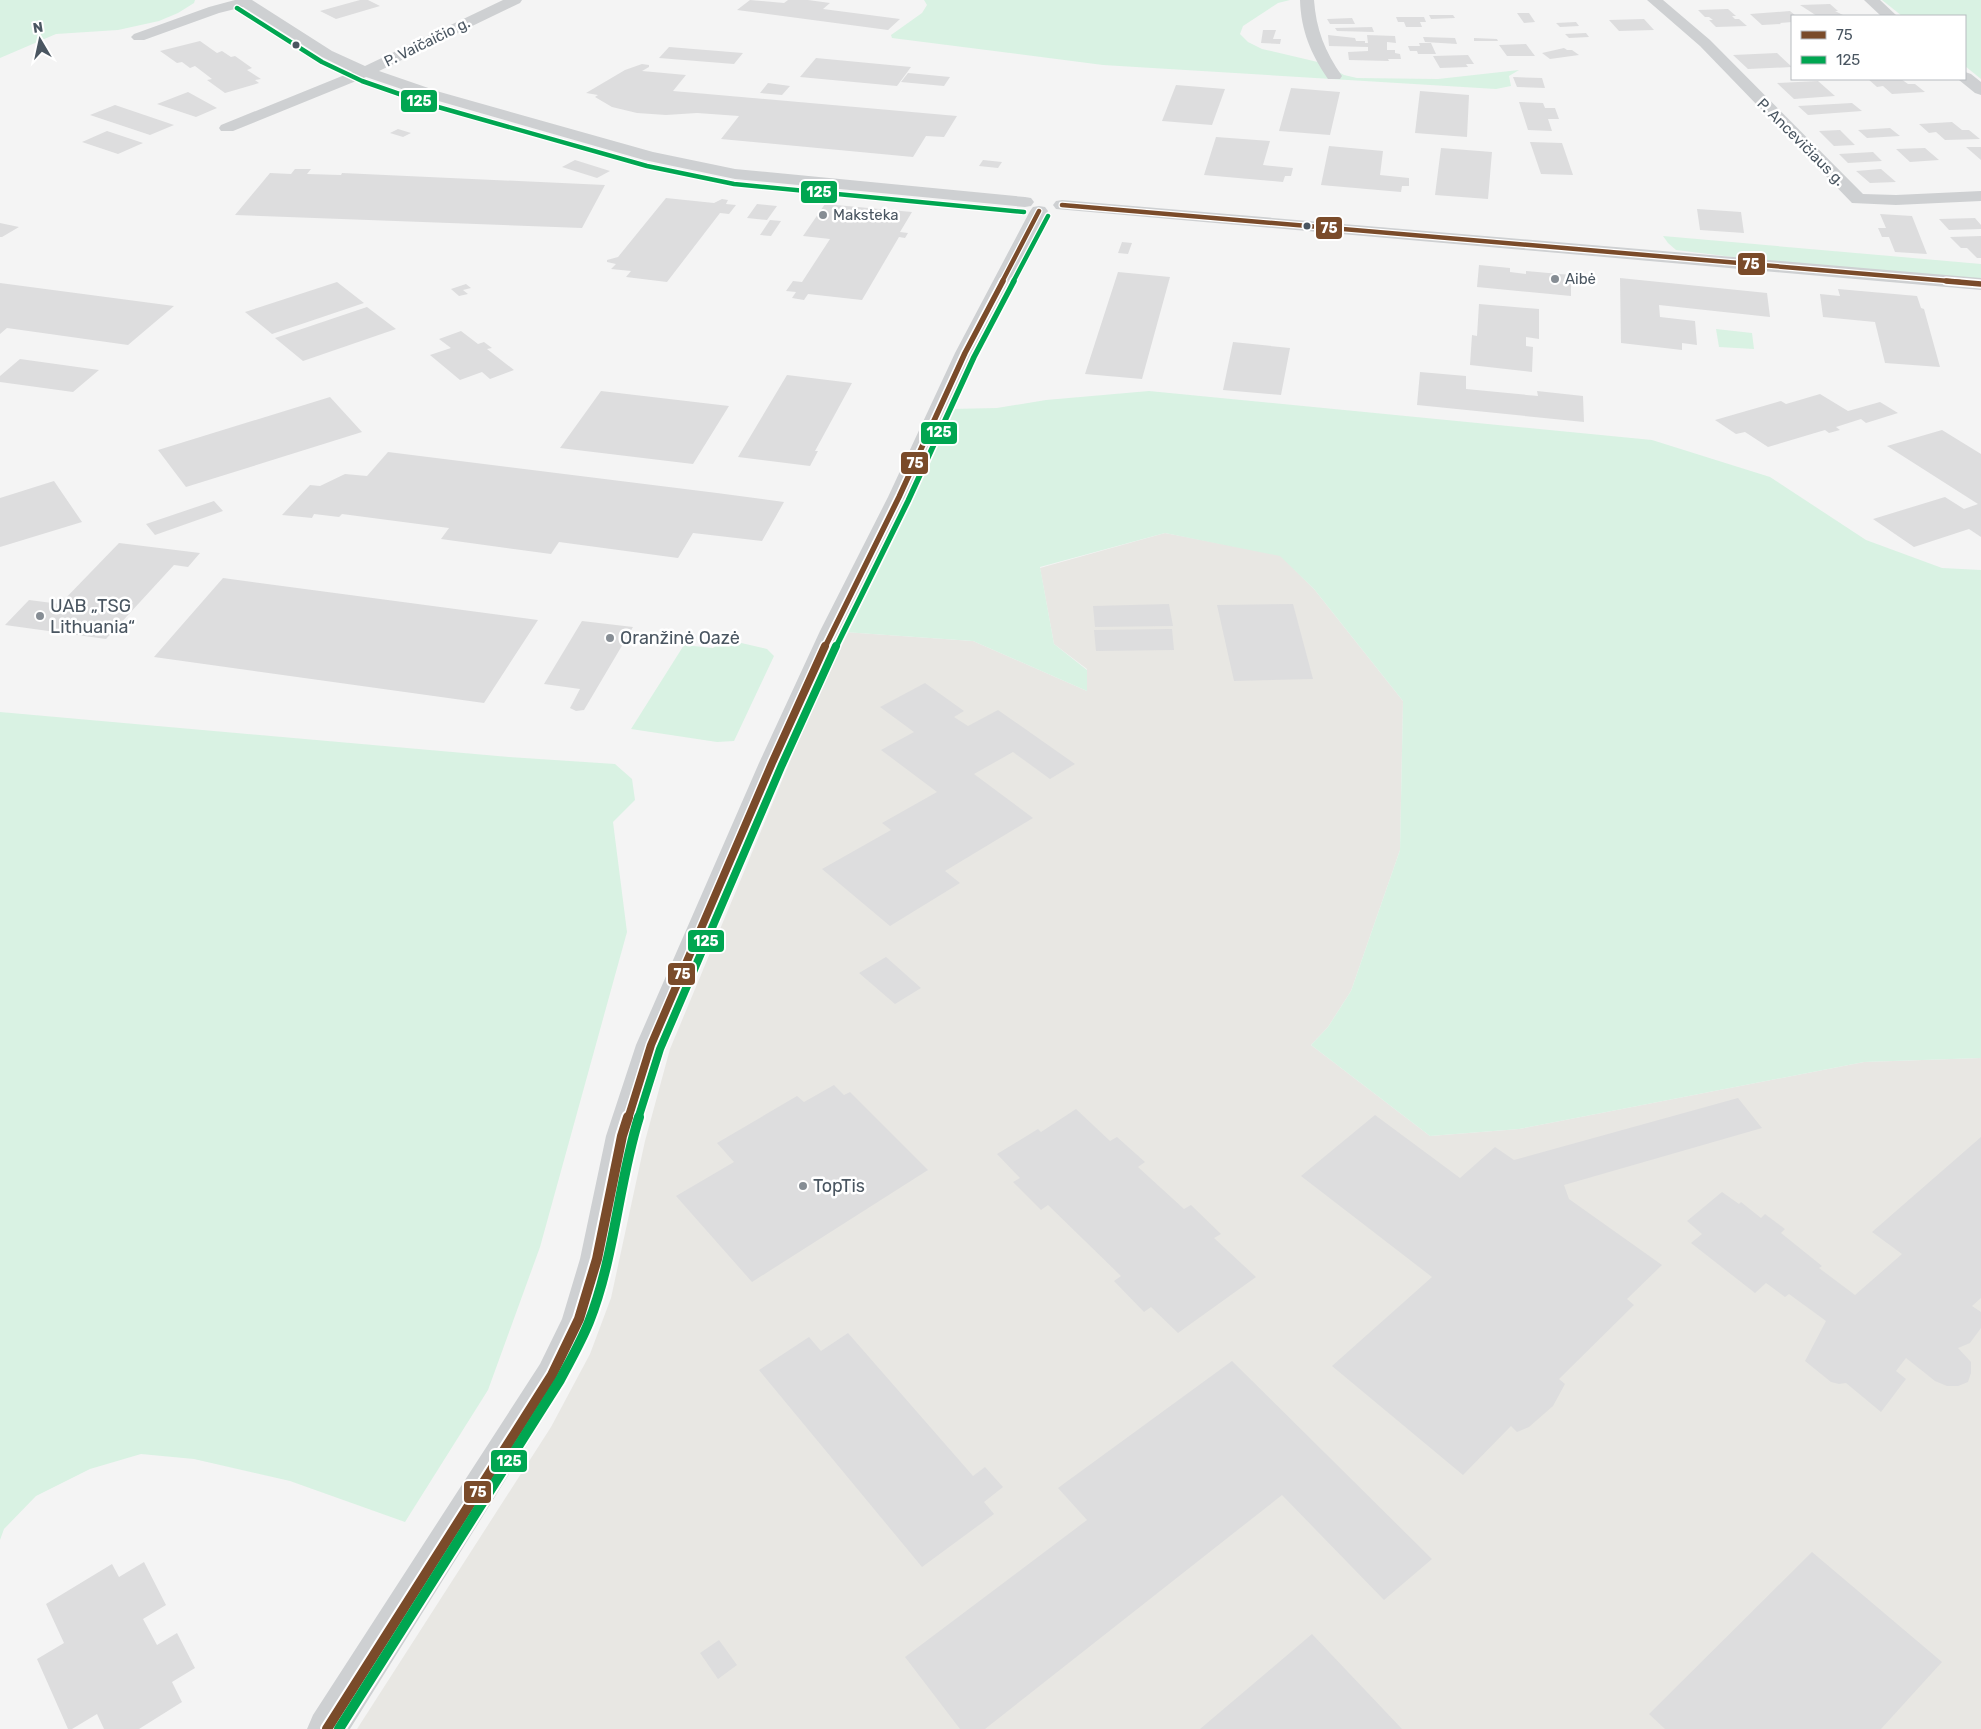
<svg xmlns="http://www.w3.org/2000/svg" width="1981" height="1729" font-family="Rubik,sans-serif">
	<style>
		.commercial { fill: #e8e7e3 }
		.green { fill: #d9f2e3 }
		.building { fill: #ddddde }
		.lines { fill: none; stroke-linecap: round; stroke-linejoin: round }
		.street { fill: #ced0d2; fill-rule: evenodd }
		.bus-1-far3-casing { stroke: #fff; stroke-width: 7 }
		.bus-1-far2-casing { stroke: #fff; stroke-width: 9 }
		.bus-1-far1-casing { stroke: #fff; stroke-width: 11 }
		.bus-1-casing { stroke: #fff; stroke-width: 14 }
		.bus-2-far3-casing { stroke: #fff; stroke-width: 7 }
		.bus-2-far2-casing { stroke: #fff; stroke-width: 9 }
		.bus-2-far1-casing { stroke: #fff; stroke-width: 11 }
		.bus-2-casing { stroke: #fff; stroke-width: 14 }
		.bus-1-far3 { stroke: #7a4b2a; stroke-width: 4.5 }
		.bus-1-far2 { stroke: #7a4b2a; stroke-width: 5.5 }
		.bus-1-far1 { stroke: #7a4b2a; stroke-width: 8 }
		.bus-1 { stroke: #7a4b2a; stroke-width: 10 }
		.bus-2-far3 { stroke: #00a651; stroke-width: 4.5 }
		.bus-2-far2 { stroke: #00a651; stroke-width: 5.5 }
		.bus-2-far1 { stroke: #00a651; stroke-width: 8 }
		.bus-2 { stroke: #00a651; stroke-width: 10 }
		.bus-dot { fill: #4a5661; stroke: #fff; stroke-width: 2 }
		.poi-dot { fill: #868d94; stroke: #fff; stroke-width: 2 }
		.labels { text-anchor: middle; dominant-baseline: central; stroke-width: 5; stroke-linejoin: round; paint-order: stroke }
		.far-street-label { font-size: 15px; fill: #4a5661; stroke: #fff }
		.far-poi-label { font-size: 15px; fill: #4a5661; stroke: #fff; text-anchor: start }
		.poi-label { font-size: 18px; fill: #4a5661; stroke: #fff; text-anchor: start }
		.line-badge { stroke: #fff; stroke-width: 2 }
		.badge-label { font-size: 14px; text-anchor: middle; font-weight: bold; fill: #fff }
	</style>
	<rect width="100%" height="100%" fill="#f4f4f4"/>
	<path class="commercial" d="M1165,533l115,22 34,34 89,112 -3,149 -49,141 -23,36 -17,18 119,91 89,-7 345,-67 117,-4v671h-1624l194,-302 39,-73 21,-56 34,-157 25,-92 174,-417 129,9 114,50v-22l-33,-25 -14,-76z"/>
	<path class="green" d="M0,0h195l-1,3 -16,10 -19,8 -41,9 -62,4 -56,24z
		M924,0h366l-12,3 -35,23 -3,8 8,8 14,7 60,14 22,12 13,3 81,1 81,-9 -10,6 2,10 -15,3 -393,-24 -211,-27 -1,-3 31,-22 5,-8z
		M1882,0h99v79l-16,-13v-50h-63z
		M1663,236l318,28v15l-208,-17 -97,-12 -8,-7z
		M1716,329l36,4 2,16 -35,-2z
		M1149,391l503,49 118,37 96,63 76,28 39,2v488l-117,4 -345,67 -89,7 -119,-91 17,-18 23,-36 49,-141 3,-149 -89,-112 -34,-33 -115,-23 -125,34 14,77 33,26v21l-114,-50 -129,-9 106,-223 47,-1 49,-8z
		M724,639l43,10 7,7 -40,85 -17,1 -86,-13 53,-84 29,3z
		M0,712l509,45 106,7 17,15 3,21 -22,22 14,110 -87,315 -52,143 -83,132 -115,-41 -96,-22 -53,-5 -51,15 -54,27 -32,33 -4,11z"/>
	<path class="building" d="M360,0h8l12,6 -44,13 -16,-8z
		M750,0l34,3 4,-3h20l22,3 -7,6 77,10 -12,11 -151,-20z
		M1830,4l8,7h-3l10,5h-28l-17,-11z
		M1728,9l8,7h-4l3,3h4l8,7 -31,1 -7,-7h4l-4,-3h-4l-7,-7z
		M1790,11l6,5h-4v6l-12,1 1,1 -19,1 -12,-11z
		M1517,13h12l6,9 -11,1z
		M1429,15h24l2,3 -24,1z
		M1396,17h28l2,5h-6l2,5h-16l-2,-5h-6z
		M1352,18l3,6h-25l-3,-5z
		M1644,19l10,11 -35,1 -10,-11z
		M1576,22l3,4 -19,1 -4,-4z
		M1372,27l2,5 -37,-1 -2,-3z
		M1263,30h13l-3,9h8l-1,5 -19,-1z
		M1586,33l3,4 -20,1 -4,-4z
		M1328,35l27,3 1,3h9v2h3l-1,-8 28,1 1,7 -9,-1v8h8v3l5,1 1,5h-13l1,2 -40,-1 -1,-8 20,-1v-4l-39,-1z
		M1423,37l32,1 2,6 -32,-2z
		M1474,38l23,1 1,2h-24z
		M200,41l17,12 5,-2 9,6 4,-1 17,12 -5,2 14,9 -6,1 4,3 -34,10 -18,-13 5,-1 -17,-13 -5,2 -8,-6 -5,1 -17,-12z
		M1419,43h12l5,11h-18l-1,-3h-7l-2,-5h12z
		M1526,44l9,12h-28l-8,-11z
		M669,47l74,6 -9,11 -75,-6z
		M1564,48l3,2h5l7,5 -29,4 -8,-6z
		M1777,53l15,14 -44,2 -15,-14z
		M1468,55l6,9h-8l2,3 -28,1 -7,-12z
		M816,58l95,9 -14,19 -97,-9z
		M642,64l7,1v2l-7,4 44,4 -13,16 284,25 -13,21 -18,-1 -13,21 -192,-18 18,-23 -42,-3 -31,2 -29,-2 -25,-6 -17,-10 3,-2 -12,-2 39,-23z
		M908,73l42,4 -6,9 -43,-4z
		M1513,77l29,1 3,10 -28,-1z
		M1868,79h33l7,5h7l10,8 -33,2 -9,-8 -6,1z
		M1818,81l17,15 -41,3 -17,-16z
		M768,83l22,3 -8,9 -22,-2z
		M1176,85l49,4 -13,36 -50,-4z
		M1291,88l49,4 -10,43 -51,-4z
		M1420,91l49,4 -2,42 -52,-4z
		M188,92l29,16 -21,9 -39,-13z
		M1519,102l24,1 2,5h10l4,11h-11l4,12 -24,-1z
		M1852,103l10,8 -54,4 -10,-9z
		M115,105l59,20 -24,10 -60,-20z
		M1952,122l10,8h7l11,9 -35,1 -9,-8 -7,1 -10,-9z
		M1890,128l10,8 -33,2 -9,-8z
		M398,129l13,4 -8,4 -13,-4z
		M1840,130l15,15 -21,1 -15,-15z
		M107,131l36,12 -25,11 -36,-12z
		M1216,137l54,4 -7,24 30,3 -2,8h-6l-2,6 -79,-7z
		M1530,142l32,1 11,32 -32,-1z
		M1329,146l54,5 -3,24 29,3v8h-7l-1,6 -80,-7z
		M1966,147h15v13z
		M1441,148l51,4 -4,47 -53,-4z
		M1925,148l14,12 -29,2 -14,-13z
		M1873,152l9,9 -34,2 -9,-9z
		M575,160l35,11 -13,7 -35,-11z
		M983,160l19,2 -4,6 -19,-2z
		M295,169h16l-4,5 34,1 1,-2 263,12 -23,43 -347,-13 35,-42 21,1z
		M1881,169l15,13 -26,1 -14,-12z
		M666,198l48,5 8,-4 6,1 -2,4 10,1 -7,9 -9,-1 -53,69 -41,-5 5,-6 -20,-2 5,-5 -9,-2v-2l11,-3z
		M757,204l20,2 -10,14 -20,-2z
		M825,204l87,8 -12,20 8,1 -3,5 -6,-1 -37,63 -54,-6 -4,6 -12,-2 4,-6 -10,-1 7,-10 9,1 28,-43 -27,-3z
		M1697,209l44,3 3,21 -44,-3z
		M1880,214l32,2 15,38 -32,-2 -6,-15h-7l-4,-9h8z
		M1975,218l6,7v4l-32,1 -10,-11z
		M770,220l11,1 -10,15 -11,-1z
		M0,223l19,4 -17,10h-2z
		M1981,236v22h-4l-10,-10h-6l-11,-11z
		M1122,242l10,1 -4,11 -10,-1z
		M1479,265l31,3v4l16,2v-3l45,4v21l-94,-9z
		M1118,272l52,5 -28,102 -57,-5z
		M1620,278l147,15 3,24 -111,-12 1,12 35,4 2,24 -15,-2v7l-61,-7z
		M337,282l27,21 -92,31 -27,-22z
		M0,283l174,23 -46,39 -121,-17 -7,6z
		M466,284l5,4 -8,2 5,4 -9,2 -8,-7z
		M1838,289l79,7 4,12 3,1 16,58 -55,-4 -10,-41 -52,-5 -3,-23 20,2z
		M1479,304l60,5v30l-13,-2v9l7,1 -1,25 -62,-7 2,-30 5,1z
		M367,307l29,22 -93,32 -28,-23z
		M461,331l17,13 6,-2 8,6 -5,1 27,21 -24,9 -8,-7 -22,8 -30,-25 21,-7 -12,-9z
		M1233,342l57,6 -9,47 -58,-5z
		M20,359l79,11 -26,22 -73,-10v-6z
		M1420,372l46,4v13l72,7 -1,-5 46,5 1,26 -167,-17z
		M787,375l65,8 -37,68h3l-8,15 -72,-9z
		M601,391l128,15 -36,58 -133,-16z
		M1820,394l28,17 32,-9 18,11 -32,10 -5,-4 -25,8 4,3 -11,3 -4,-3 -57,17 -23,-15 -9,2 -21,-14 66,-19 5,3z
		M330,397l32,35 -176,55 -28,-37z
		M1942,430l39,24v83l-12,-8 -55,18 -41,-28 72,-22 19,12 14,-5 -91,-58z
		M388,452l329,41 67,9 -22,39 -69,-8 -15,25 -119,-16 -8,12 -110,-15 8,-11 -107,-14 -3,3 -25,-3 -2,4 -30,-3 28,-30 10,1 25,-12 22,2z
		M54,481l28,41 -82,25v-49z
		M214,501l9,10 -68,24 -9,-11z
		M119,543l81,10 -12,14 -14,-2 -68,74 -101,-14 24,-25 31,4z
		M223,578l315,42 -54,83 -330,-46z
		M1169,604l4,22 -78,1 -2,-21z
		M1293,604l20,75 -79,2 -17,-76z
		M582,621l51,6 -49,83 -8,1 -6,-3 10,-19 -36,-5z
		M1172,629l2,21 -78,1 -2,-21z
		M925,683l39,28 -10,6 14,9 30,-16 77,54 -25,15 -37,-27 -39,22 59,44 -88,53 15,12 -70,43 -68,-57 69,-39 -9,-7 55,-31 -56,-42 33,-18 -34,-25z
		M886,957l35,31 -26,16 -36,-31z
		M834,1085l10,10 6,-3 78,78 -176,112 -76,-86 58,-34 -17,-19 80,-47 7,6z
		M1738,1098l24,30 -198,57 5,14 93,66 -35,34 7,6 -75,74 6,5 -12,22 -24,21 -12,5 -6,-6 -48,49 -131,-109 100,-89 -131,-101 74,-61 85,63 35,-31 19,13z
		M1076,1109l34,32 7,-4 28,25 -7,5 46,42 7,-4 30,29 -7,4 42,39 -78,56 -27,-26 -7,5 -30,-31 7,-5 -73,-71 -7,5 -28,-28 7,-4 -23,-24 41,-25 3,3z
		M1981,1137v161l-9,8 9,6v16l-11,15 -12,5 13,14v11l-3,9 -10,4h-11l-12,-5 -29,-23 -10,13 10,8 -25,33 -35,-29 -7,1 -8,-2 -26,-21 21,-40 -37,-27 -4,3 -19,-14 -11,10 -64,-50 11,-9 -15,-13 35,-29 17,12 2,-2 20,16 4,-4 20,15 -4,4 41,33 -3,2 36,27 47,-41 -30,-22z
		M848,1333l125,143 12,-9 18,20 -19,15 10,12 -72,53 -163,-197 50,-33 12,14z
		M1232,1361l200,198 -48,41 -102,-105 -297,234h-25l-55,-72 182,-137 -29,-32z
		M1812,1552l130,110 -61,67h-216l-16,-15z
		M144,1562l22,43 -23,14 14,26 20,-12 18,35 -23,14 10,20 -43,27h-35l-7,-15 -25,15h-4l-31,-70 27,-16 -18,-39 66,-40 7,13z
		M1312,1634l90,95h-202z
		M719,1640l18,25 -19,14 -18,-26z"/>
	<g class="lines">
		<path class="street" d="M235,0h17l80,51 33,15 138,-66h19l-2,3 -141,68 61,21 213,60 82,17 290,28 6,1 3,4 -3,4 -6,1 -290,-28 -91,-19 -216,-62 -62,-21 -133,54h-12l-2,-3 2,-3 131,-53 -30,-15 -79,-50 -24,6 -75,27h-10l-3,-3 3,-3 75,-27z
			M1300,0h14c2,29 11,52 28,76l-2,3h-12c-17,-25 -27,-48 -28,-79z
			M1647,0h16l47,40 153,154 33,1 85,-4v10l-85,4 -44,-2 -152,-157z
			M1864,0h16l17,16h-16z
			M1965,72l6,2 10,8v13l-6,-2 -16,-13 -1,-1h7z
			M1062,200l919,78v12l-925,-81 -3,-4 3,-4z
			M1039,206l6,1 3,4 -73,142 -65,144 -66,134 -59,132 -119,282 -28,91 -24,123 -18,60 -32,67 -214,343h-43l6,-14 227,-351 22,-45 18,-60 26,-123 30,-91 123,-282 61,-132 68,-134 67,-144 75,-142 3,-4z"/>
		<g class="bus-1-far3-casing">
			<path id="bus-1-far3" d="M1062,205l898,77
				M1002,282l37,-71"/>
		</g>
		<g class="bus-1-far2-casing">
			<path id="bus-1-far2" d="M1946,281l35,3
				M825,647l74,-150 66,-144 38,-72"/>
		</g>
		<g class="bus-1-far1-casing">
			<path id="bus-1-far1" d="M628,1119l23,-74 121,-282 53,-117"/>
		</g>
		<g class="bus-1-casing">
			<path id="bus-1" d="M327,1729l225,-354 27,-56 18,-60 25,-123 6,-19"/>
		</g>
		<g class="bus-2-far3-casing">
			<path id="bus-2-far3" d="M237,8l85,54 40,19 69,24 216,61 87,18 290,28
				M1013,282l35,-66"/>
		</g>
		<g class="bus-2-far2-casing">
			<path id="bus-2-far2" d="M836,647l72,-146 66,-144 40,-76"/>
		</g>
		<g class="bus-2-far1-casing">
			<path id="bus-2-far1" d="M638,1119l22,-70 121,-282 55,-121"/>
		</g>
		<g class="bus-2-casing">
			<path id="bus-2" d="M339,1729l221,-349c10,-19 21,-38 29,-58 26,-66 29,-138 50,-205"/>
		</g>
		<use href="#bus-1-far3" class="bus-1-far3"/>
		<use href="#bus-1-far2" class="bus-1-far2"/>
		<use href="#bus-1-far1" class="bus-1-far1"/>
		<use href="#bus-1" class="bus-1"/>
		<use href="#bus-2-far3" class="bus-2-far3"/>
		<use href="#bus-2-far2" class="bus-2-far2"/>
		<use href="#bus-2-far1" class="bus-2-far1"/>
		<use href="#bus-2" class="bus-2"/>
	</g>
	<g class="bus-dot">
		<circle cx="296" cy="45" r="4.5"/>
		<circle cx="1307" cy="226" r="4.5"/>
	</g>
	<g class="poi-dot">
		<circle cx="823" cy="215" r="5"/>
		<circle cx="1555" cy="279" r="5"/>
		<circle cx="40" cy="616" r="5"/>
		<circle cx="610" cy="638" r="5"/>
		<circle cx="803" cy="1186" r="5"/>
	</g>
	<g class="labels">
		<g class="far-street-label">
			<text transform="translate(427 42) rotate(-26)">P. Vaičaičio g.</text>
			<text transform="translate(1801 142) rotate(45)">P. Ancevičiaus g.</text>
		</g>
		<g class="far-poi-label">
			<text x="833" y="215">Maksteka</text>
			<text x="1565" y="279">Aibė</text>
		</g>
		<g class="poi-label">
			<text x="50" y="606">UAB „TSG<tspan x="50" dy="21">Lithuania“</tspan></text>
			<text x="620" y="638">Oranžinė Oazė</text>
			<text x="813" y="1186">TopTis</text>
		</g>
	</g>
	<g class="line-badge">
		<rect x="400" y="89" width="38" height="24" rx="5" fill="#00a651"/>
		<rect x="800" y="180" width="38" height="24" rx="5" fill="#00a651"/>
		<rect x="1315" y="216" width="28" height="24" rx="5" fill="#7a4b2a"/>
		<rect x="1737" y="252" width="29" height="24" rx="5" fill="#7a4b2a"/>
		<rect x="920" y="421" width="38" height="24" rx="5" fill="#00a651"/>
		<rect x="900" y="451" width="29" height="24" rx="5" fill="#7a4b2a"/>
		<rect x="687" y="929" width="38" height="24" rx="5" fill="#00a651"/>
		<rect x="667" y="962" width="29" height="24" rx="5" fill="#7a4b2a"/>
		<rect x="490" y="1449" width="38" height="24" rx="5" fill="#00a651"/>
		<rect x="463" y="1480" width="29" height="24" rx="5" fill="#7a4b2a"/>
	</g>
	<g class="badge-label">
		<text x="419" y="106">125</text>
		<text x="819" y="197">125</text>
		<text x="1329" y="233">75</text>
		<text x="1751" y="269">75</text>
		<text x="939" y="437">125</text>
		<text x="915" y="468">75</text>
		<text x="706" y="946">125</text>
		<text x="682" y="979">75</text>
		<text x="509" y="1466">125</text>
		<text x="478" y="1497">75</text>
	</g>
	<rect x="1791" y="15" width="175" height="65" fill="#ffffff" stroke="#b7bbc0"/>
	<rect x="1801" y="31" width="25" height="8" fill="#7a4b2a" stroke="#b7bbc0"/>
	<text x="1836" y="40" font-size="15" fill="#4a5661">75</text>
	<rect x="1801" y="56" width="25" height="8" fill="#00a651" stroke="#b7bbc0"/>
	<text x="1836" y="65" font-size="15" fill="#4a5661">125</text>
	<g transform="translate(40 40) rotate(351)" stroke="#ffffff" stroke-width="4" paint-order="stroke">
	<path d="M0-4L9 19L0 12L-9 19Z" fill="#4a5661"/>
	<text y="-8" font-size="14" font-weight="bold" text-anchor="middle" fill="#4a5661">N</text>
	</g>
</svg>
